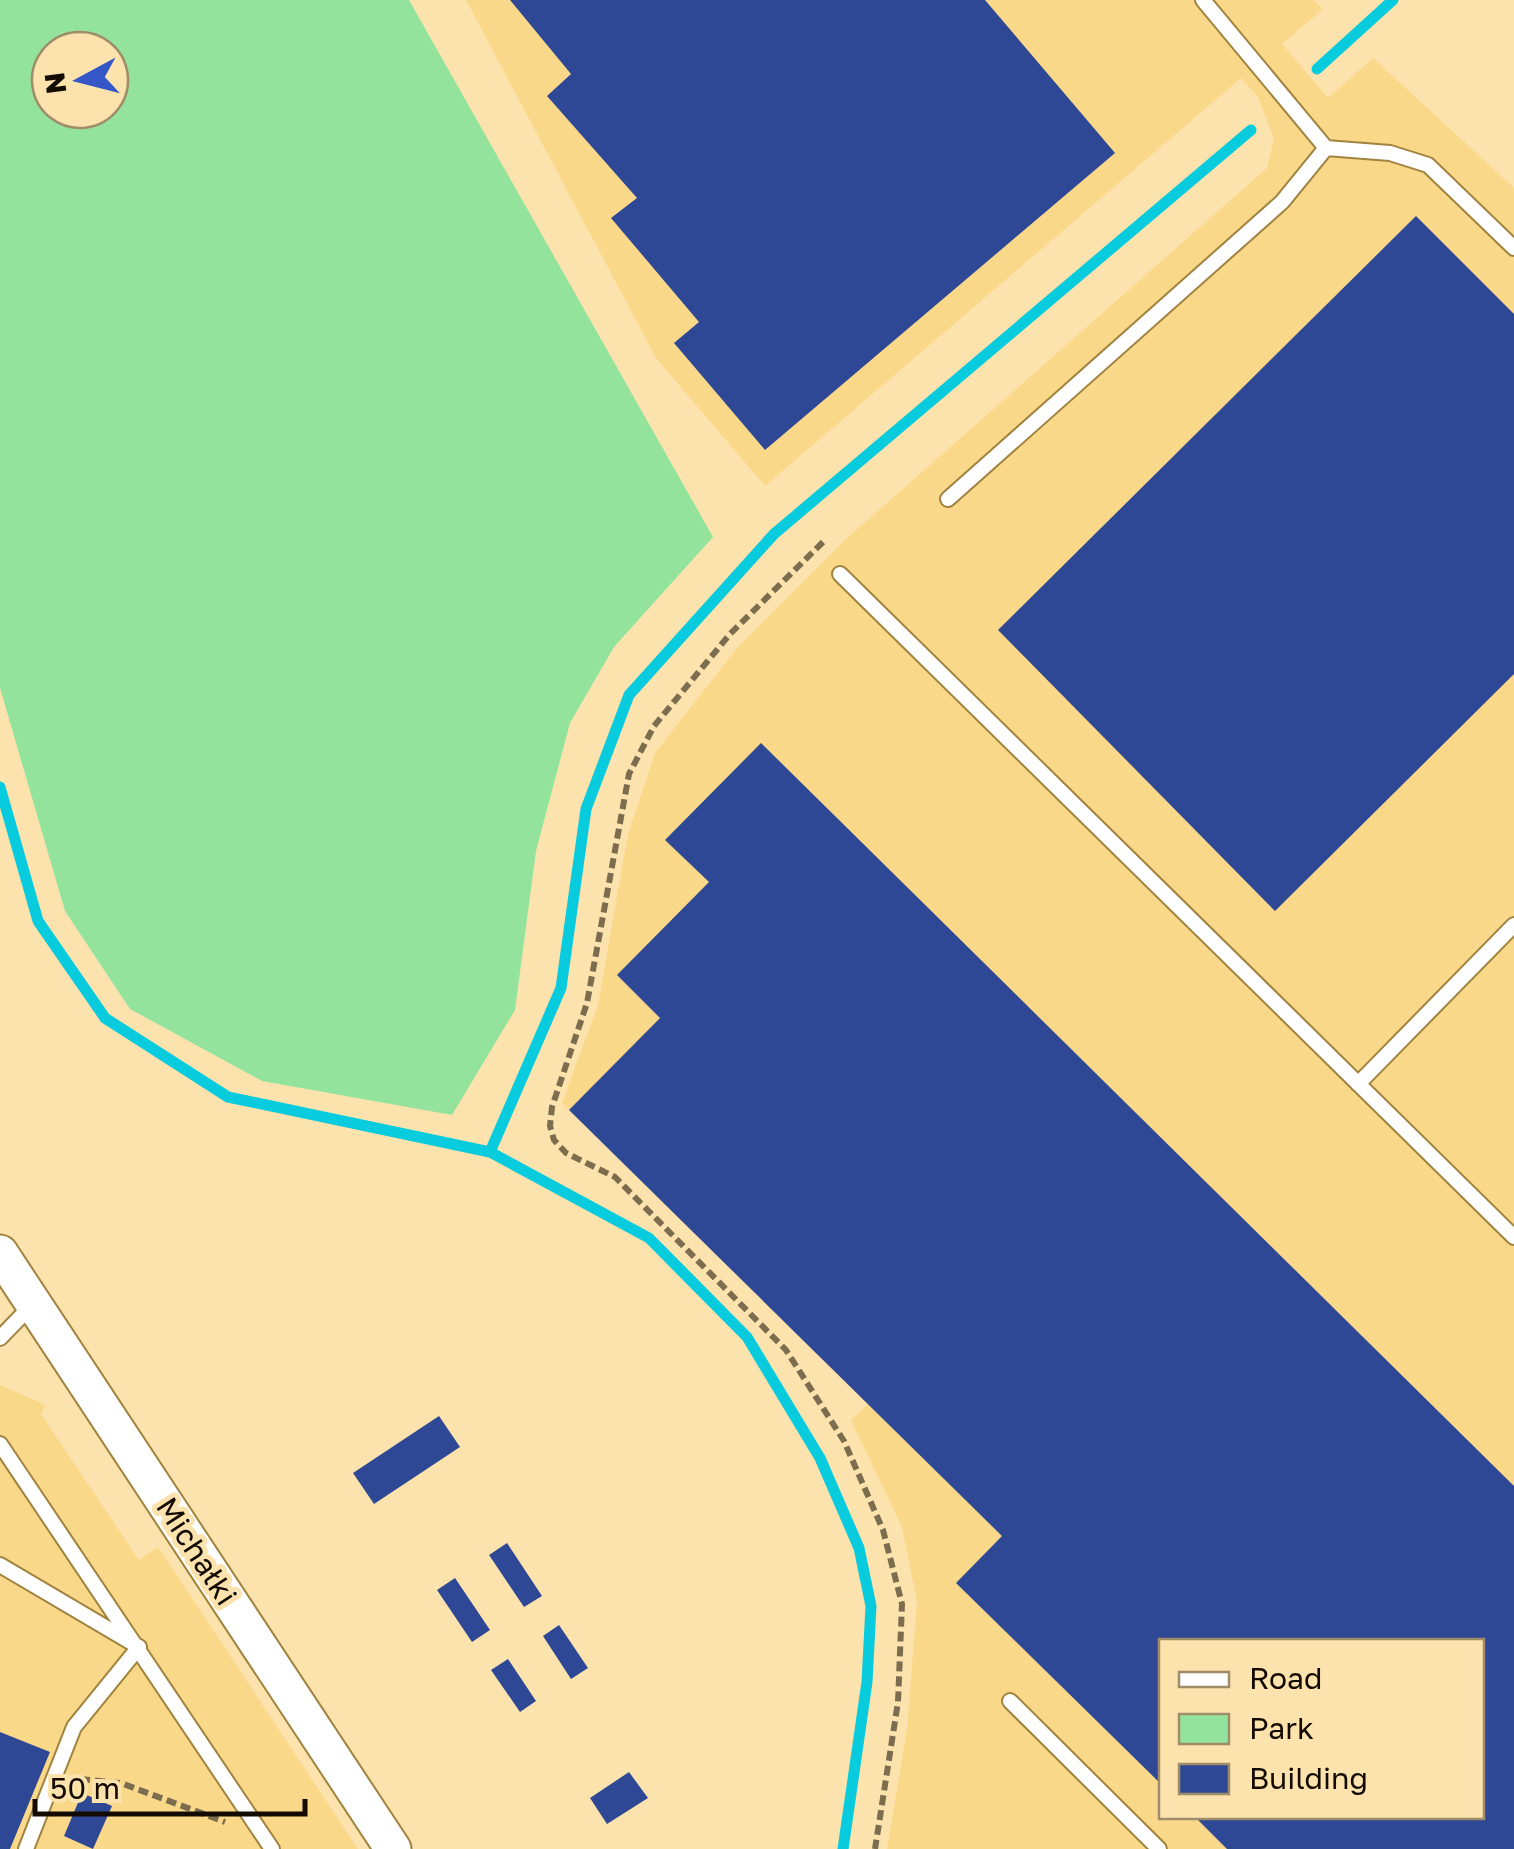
<svg xmlns="http://www.w3.org/2000/svg" width="1514" height="1849" font-family="'Golos Text',sans-serif">
	<style>
		.built { fill: #fad88a; fill-rule: evenodd }
		.green { fill: #94e39c; fill-rule: evenodd }
		.lines { fill: none; stroke-linecap: round; stroke-linejoin: round }
		.stream { stroke: #09cbde; stroke-width: 11 }
		.building { fill: #2e4895 }
		.service-casing { stroke: #a0833f; stroke-width: 18 }
		.tertiary-casing { stroke: #a0833f; stroke-width: 39 }
		.path { stroke: #7d6d4f; stroke-width: 6; stroke-dasharray: 10 5; stroke-linecap: butt }
		.service { stroke: #fff; stroke-width: 14 }
		.tertiary { stroke: #fff; stroke-width: 35 }
		.labels { text-anchor: middle; dominant-baseline: central; stroke-width: 10; stroke-linejoin: round; paint-order: stroke }
		.street-label { font-size: 30px; fill: #130a00; stroke: #fce3ad }
	</style>
	<rect width="100%" height="100%" fill="#fce3ad"/>
	<path class="built" d="M466,0h847l10,9 -41,35 46,54 45,-40 141,130v1661h-627l20,-120 10,-127 -15,-75 -51,-107 17,-16 -306,-301 36,-98 30,-171 27,-81 82,-105 109,-109 421,-371 7,-29 -16,-42 -17,-19 -476,408 -109,-128zM1162,1642h320v174h-320z
		M0,1385l46,20 -5,9 98,146 19,-13 200,302h-358z"/>
	<path class="green" d="M0,0h409l304,537 -99,110 -44,76 -34,128 -21,159 -63,105 -190,-34 -132,-72 -65,-98 -65,-223zM50,50h60v60h-60z"/>
	<g class="lines">
		<path class="stream" d="M1317,69l76,-69
			M0,787l38,134 67,97 123,79 262,55 71,-164 25,-179 43,-114 145,-161 477,-404
			M490,1152l159,86 98,99 73,121 39,90 12,58 -4,76 -24,167"/>
	</g>
	<path class="building" d="M510,0h475l130,153 -350,297 -91,-107 25,-21 -88,-104 26,-20 -90,-102 24,-22z
		M1416,216l98,98v360l-239,237 -277,-281z
		M761,743l753,743v363h-287l-33,-33h288v-174h-320v143l-206,-202 46,-47 -433,-426 91,-92 -43,-43 92,-93 -44,-42z
		M439,1416l21,31 -86,57 -21,-31z
		M507,1543l35,53 -18,11 -35,-52z
		M455,1578l35,52 -18,12 -35,-52z
		M559,1625l29,43 -17,11 -28,-43z
		M508,1659l28,42 -16,11 -29,-42z
		M0,1732l50,20 -40,97h-10z
		M629,1772l19,26 -41,26 -17,-26z
		M82,1793l30,13 -19,43 -29,-13z"/>
	<g class="lines">
		<g class="service-casing">
			<path id="service" d="M1326,148l64,5 38,12 86,83
				M948,499l334,-297 44,-54 -123,-148
				M840,574l674,663
				M1358,1084l156,-159
				M0,1338l33,-34
				M0,1444l272,405
				M0,1565l139,82 -65,80 -48,122
				M1010,1701l149,148"/>
		</g>
		<g class="tertiary-casing">
			<path id="tertiary" d="M0,1253l393,596"/>
		</g>
		<path class="path" d="M823,542l-93,92 -76,92 -25,48 -42,229 -35,104 -2,19 4,14 12,13 49,24 171,173 58,91 39,89 19,74 -4,98 -23,147
			M80,1779l41,4 104,39"/>
		<use href="#service" class="service"/>
		<use href="#tertiary" class="tertiary"/>
	</g>
	<g class="labels">
		<g class="street-label">
			<text transform="translate(197 1551) rotate(57)">Michałki</text>
		</g>
	</g>
	<rect x="1159" y="1639" width="325" height="180" fill="#fce3ad" stroke="#9f8c68" stroke-width="2.5"/>
	<rect x="1179" y="1672" width="50" height="15" fill="#ffffff" stroke="#9f8c68" stroke-width="2.5"/>
	<text x="1249" y="1689" font-size="30" fill="#130a00">Road</text>
	<rect x="1179" y="1714" width="50" height="30" fill="#94e39c" stroke="#9f8c68" stroke-width="2.5"/>
	<text x="1249" y="1739" font-size="30" fill="#130a00">Park</text>
	<rect x="1179" y="1764" width="50" height="30" fill="#2e4895" stroke="#9f8c68" stroke-width="2.5"/>
	<text x="1249" y="1789" font-size="30" fill="#130a00">Building</text>
	<g transform="translate(80 80) rotate(263)"><circle r="48" fill="#fce3ad" stroke="#9f8c68" stroke-width="2.5"/>
	<path d="M0-8L18 38L0 25L-18 38Z" fill="#3456c7"/>
	<text y="-15" font-size="28" font-weight="bold" text-anchor="middle" fill="#130a00">N</text>
	</g>
	<path d="M35 1799v15h270v-15" fill="none" stroke="#130a00" stroke-width="5"/>
	<text x="50" y="1799" font-size="30" fill="#130a00" stroke="#fce3ad" stroke-width="8" paint-order="stroke">50 m</text>
</svg>
